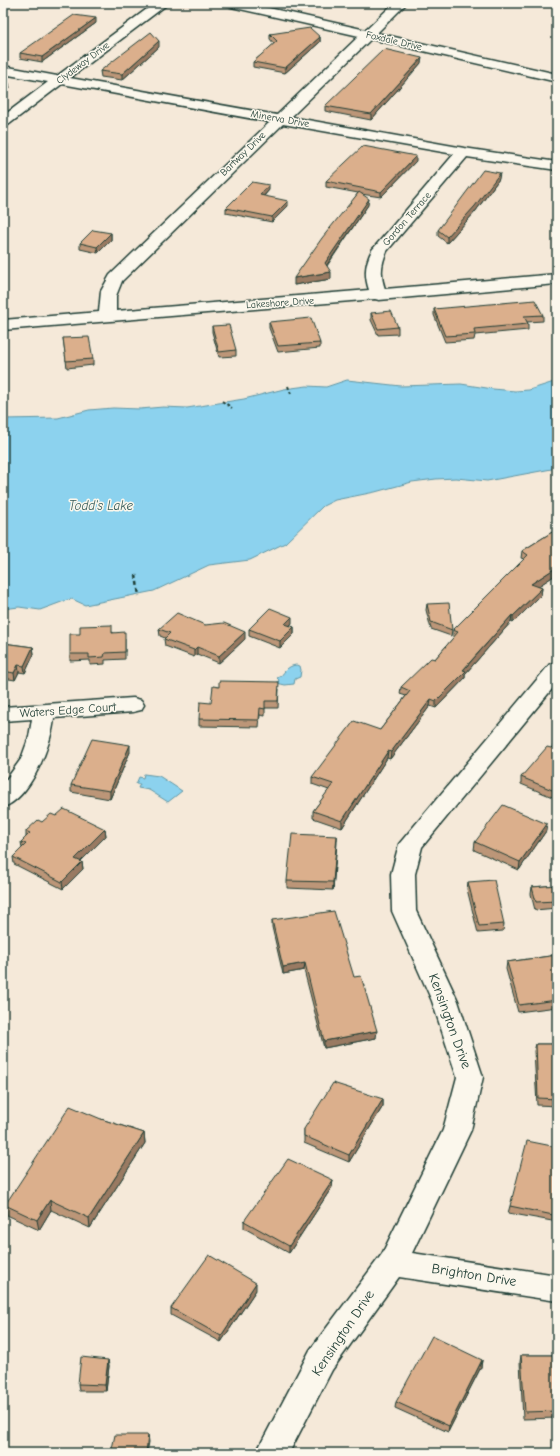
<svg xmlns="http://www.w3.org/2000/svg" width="560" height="1456" font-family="'Comic Neue',sans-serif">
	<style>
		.water { fill: #8cd2ee; stroke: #6096a4 }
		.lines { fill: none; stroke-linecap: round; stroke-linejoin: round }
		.minor-casing { stroke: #1f3d34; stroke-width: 3 }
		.path-far1 { stroke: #1f3d34; stroke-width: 2; stroke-dasharray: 3 2.5; stroke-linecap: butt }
		.path { stroke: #1f3d34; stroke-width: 2.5; stroke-dasharray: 4 3; stroke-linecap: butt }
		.minor { fill: #fbf7ec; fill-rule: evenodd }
		.wall { fill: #bc9678; stroke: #1f3d34 }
		.shaded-wall { fill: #997a62; stroke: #1f3d34 }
		.building { fill: #dbaf8c; stroke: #1f3d34 }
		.labels { text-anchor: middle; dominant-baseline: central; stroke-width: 3; stroke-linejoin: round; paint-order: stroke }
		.far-street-label { font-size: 10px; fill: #1f3d34; stroke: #fbf7ec }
		.street-label { font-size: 12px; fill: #1f3d34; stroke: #fbf7ec }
		.water-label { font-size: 13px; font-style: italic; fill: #355b59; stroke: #fbf7ec }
		.near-street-label { font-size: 14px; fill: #1f3d34; stroke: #fbf7ec }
	</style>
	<rect width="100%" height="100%" fill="#f5e9d9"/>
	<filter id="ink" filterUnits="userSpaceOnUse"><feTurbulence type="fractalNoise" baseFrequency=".025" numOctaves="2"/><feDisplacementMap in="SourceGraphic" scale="8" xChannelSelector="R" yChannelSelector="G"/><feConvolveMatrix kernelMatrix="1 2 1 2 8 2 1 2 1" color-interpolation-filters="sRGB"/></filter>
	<g filter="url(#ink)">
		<path class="water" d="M347,380l54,6 60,-2 32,5 22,2 14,-1 28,-9v87l-70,13 -31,-3 -20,1 -24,3 -37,10 -40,8 -12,6 -38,37 -35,17 -41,5 -55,26 -69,14 -13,-6 -5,1 -27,10 -21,-3 -16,2v-190l55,-1 31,-8 24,-2 27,1 23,-2 24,1 57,-9 40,-10 23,-3 19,1z
			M296,665l4,1 1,4 -1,7 -5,2 -1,5 -9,1 -8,-2 2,-3 -2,-2 4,-2c4,-5 7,-10 15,-11z
			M144,774l15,2 23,15 -14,11 -19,-12 -11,-2 2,-4h-4l3,-7 4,1z"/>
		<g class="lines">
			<g class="minor-casing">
				<path id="minor" d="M155,3h14l-99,75 207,37 82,-79 -128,-29 -4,-1 -2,-3h22l119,27 28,-27h13l-30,30 180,41v8l-186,-43 -80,78 173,31 93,14v8l-90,-13 -80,94c-6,13 -7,24 -2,38l172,-15v10l-178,16 -4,-1 -372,31v-10l96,-8 2,-21 9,-16 160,-153 -208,-38 -54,41 -5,1v-10l45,-34 -45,-8v-8l54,10zM283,124l171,30 -82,96c-7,14 -8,25 -3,40l-253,21v-15l6,-15z
					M557,662v21l-135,164 -7,27 1,37 42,90 25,76 -12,53 -59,123 145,22v26l-158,-24 -67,93 -43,83h-33l54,-103 72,-96 61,-124 14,-53 -25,-76 -40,-90 -1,-37 8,-30 151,-180z
					M133,698l8,2 3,5 -3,5 -8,2 -79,6c-2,26 -24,81 -51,89v-23l18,-25 8,-22 3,-18 -29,2v-14z"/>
			</g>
			<path class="path-far1" d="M288,386l3,8
				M222,401l10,7"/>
			<path class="path" d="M136,575l3,21"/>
			<use href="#minor" class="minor"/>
		</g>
		<path class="wall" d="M96,23l-54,39 -22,-4v-5z
			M270,34l50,3v5l-35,31 -32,-6v-5l21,-18 -4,-5z
			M159,47l-37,33 -21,-3 -1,-6z
			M421,63l-50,57 -46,-9v-5z
			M416,161l-35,36 -20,-3 7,11 -41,61 4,13 -37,6 64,-92 -32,-6v-6z
			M499,179l-24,33 -28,31 -9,-7v-6z
			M269,190l-5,6 24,10 -16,16 -46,-9v-5z
			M111,233v7l-13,13 -18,-4v-6z
			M434,309l109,6v6l-16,1 1,2v6l-53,5 -1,5 -29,2 -11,-27z
			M371,313l27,14v7l-20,1 -7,-15z
			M269,322l51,21v5l-42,4 -9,-24z
			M212,326l24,24v6l-17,1 -7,-25z
			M63,338l30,21v6l-26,3z
			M557,529v45l-19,12 4,2 -1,7 -28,28 -2,-1 -46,52v4l-29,30 -6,-2 -40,53 -3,-1 -45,70 -29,-10v-7l16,-21 -17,-6v-7l68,-47 26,-34 -6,-2 1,-7 34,-28 19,-22h-1v-7l71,-71 -3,-1 1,-7z
			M427,604l25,26 -1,6 -20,-7 -5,-19z
			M292,623l-2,3 4,1v7l-14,14 -31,-12v-7z
			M205,625l40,14 -26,24 -22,-9 -3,3 -29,-11 -1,-7 1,-1 -5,-2 -1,-7z
			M112,632l13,7v20l-20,1v4l-15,1v-5l-20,1v-7z
			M3,643l30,4 1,7 -9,19 -6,-1 -4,8 -12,-2z
			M279,689l-1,19h-13v8l-5,-1 -1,12 -60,-1v-7l12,-16z
			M557,742v57l-36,-15v-7l30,-29z
			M130,752l-20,47 -39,-7v-7z
			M56,816l49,13 1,7 -26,25 2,1 1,7 -20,20 -49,-25 -1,-7 9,-9 -1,-6 5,-5v-6l16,-9z
			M546,831l-27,39 -45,-20 1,-8z
			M337,836l-4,54 -46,-2v-7z
			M468,882l36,42 -1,7 -25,2 -11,-44z
			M557,885v23l-22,2 -4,-16 1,-7z
			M272,920l82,57 22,61 -52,10 -20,-78 -21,4 -11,-47z
			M557,955v52l-39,5 -12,-43 1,-7z
			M536,1044h21v62l-20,-1 -3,-54z
			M383,1099v7l-34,56 -45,-19v-14z
			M101,1119l43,14 1,10 -55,85 -39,-18 -12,20 -32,-15 -2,-10z
			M333,1180l-1,7 -43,66 -45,-25v-7z
			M557,1201l-5,20 -44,-8 2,-7z
			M256,1290l-35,52 -50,-27v-7z
			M521,1355h36v63l-34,1 -3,-57z
			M108,1360l1,6 -3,25h-27l-1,-7z
			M482,1360l-1,7 -33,65 -53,-24 1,-6z"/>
		<path class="shaded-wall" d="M96,18v5l-54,39v-5z
			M320,37v5l-35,31v-5z
			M159,41v6l-37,33v-6z
			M422,58l-1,5 -50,57v-6z
			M9,83l1,5 -7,5v-6z
			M416,156v5l-35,36v-5z
			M500,173l-1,6 -24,33 -28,31v-6z
			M269,185v5l-9,10v-5z
			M369,199l-1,6 -44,64 1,-6z
			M288,201v5l-16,16v-5z
			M111,233v7l-13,13 -1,-6z
			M331,272v7l-37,6v-7z
			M557,567v7l-26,17v-7z
			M542,588l-1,7 -28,28v-7z
			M512,615l-1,7 -46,52v4l-29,30v-7z
			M292,617v6l-7,8v-7z
			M294,627v7l-14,14v-7z
			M245,632v7l-26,24v-7z
			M33,647l1,7 -9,19 -1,-7z
			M197,647v7l-3,3v-7z
			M18,665l1,7 -4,8 -1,-7z
			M431,699l-1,7 -40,53 1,-7z
			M130,745v7l-20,47v-8z
			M388,751l-1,7 -45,70v-7z
			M547,824l-1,7 -27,39 1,-8z
			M105,829l1,7 -30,30 -1,-7z
			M337,836v7l-4,47v-8z
			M82,862l1,7 -20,20 -1,-7z
			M305,963l-1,7 -21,4v-7z
			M377,1031l-1,7 -52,10v-7z
			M383,1099v7l-34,56v-7z
			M144,1133l1,10 -55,85 -1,-10z
			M333,1180l-1,7 -43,66v-7z
			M50,1200l1,10 -12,20 -2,-10z
			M256,1283v7l-35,52v-6z
			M108,1360l1,6 -3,25 -1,-6z
			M482,1360l-1,7 -33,65 1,-6z
			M148,1435l1,7 -2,11h-1z"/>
		<path class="building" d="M74,15l22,3 -54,39 -22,-4z
			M310,28l10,9 -35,31 -32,-6 24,-21 -7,-7z
			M151,32l8,9 -37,33 -22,-3z
			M384,49l38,9 -51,56 -46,-8z
			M3,82l6,1 -6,4z
			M363,146l53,10 -35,36 -55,-11z
			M483,170l17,3 -25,33 -28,31 -9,-7z
			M252,182l17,3 -9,10 28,6 -16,16 -46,-9z
			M359,192l10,7 -44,64 6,9 -37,6 28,-40z
			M93,230l18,3 -14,14 -17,-4z
			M535,300l8,15 -19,1 4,8 -54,5 1,5 -30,2 -11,-27z
			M391,311l7,16 -20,2 -7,-16z
			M311,318l9,25 -42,3 -9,-24z
			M229,325l7,25 -17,2 -7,-26z
			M89,337l4,22 -27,2 -3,-23z
			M557,529v38l-26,17 11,4 -29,28 -1,-1 -49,55 3,1 -30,30 -5,-2 -40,53 -3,-1 -46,70 -29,-10 20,-27 -21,-7 42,-56 26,9 30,-39 -9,-4 30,-29 4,1 23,-27 -5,-2 75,-75 -6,-4z
			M449,603l3,27 -21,-8 -4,-18z
			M270,608l22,9 -7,7 9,3 -14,14 -31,-12z
			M177,613l28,12 19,-2 21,9 -26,24 -22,-9 -3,3 -30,-11 6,-6 -11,-4z
			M112,625v8l13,-1v20l-20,1 -1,4 -15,1v-4h-19v-20h10v-8z
			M3,643l30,4 -9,19 -6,-1 -4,8 -11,-2z
			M219,681l60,1 -1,19h-13v8l-5,-1 -1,12 -60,-1 1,-17 11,1 2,-17 6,1z
			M92,739l38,6 -20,46 -39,-6z
			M557,742v50l-36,-15 26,-30 4,1z
			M503,805l44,19 -27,38 -45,-20z
			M64,809l41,20 -30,30 7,3 -20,20 -49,-25 13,-13 -5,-2 9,-9 -4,-2 12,-11 4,2 9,-8 5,2z
			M292,834l45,2 -4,46 -46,-1z
			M494,880l10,44 -25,2 -11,-44z
			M557,885v16l-21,1 -4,-15z
			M334,911l20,66 7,-1 16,55 -53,10 -19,-78 -22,4 -11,-47z
			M557,955v45l-38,5 -12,-43z
			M536,1044h21v55l-19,-1z
			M333,1083l50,16 -34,56 -45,-19v-7z
			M70,1106l31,13 43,14 -55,85 -39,-18 -13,20 -32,-15z
			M527,1141l30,6v53l-4,15 -43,-9z
			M288,1159l45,21 -44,66 -45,-25z
			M209,1255l47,28 -35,53 -50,-28z
			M432,1336l50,24 -33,66 -53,-24z
			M521,1355h36v56l-32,1z
			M81,1357l27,3 -3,25 -27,-1z
			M115,1435h33l-2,18h-35z"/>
	</g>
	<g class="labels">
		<g class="far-street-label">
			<text transform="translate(394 41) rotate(13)">Foxdale Drive</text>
			<text transform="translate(83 63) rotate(-37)">Clydeway Drive</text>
			<text transform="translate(280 119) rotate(10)">Minerva Drive</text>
			<text transform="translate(243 154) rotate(-44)">Bartway Drive</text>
			<text transform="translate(407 219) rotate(-49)">Gordon Terrace</text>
			<text transform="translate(280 303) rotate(-4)">Lakeshore Drive</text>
		</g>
		<g class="street-label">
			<text transform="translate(68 710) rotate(-4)">Waters Edge Court</text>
		</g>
		<g class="water-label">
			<text x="101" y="505">Todd's Lake</text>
		</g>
		<g class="near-street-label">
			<text transform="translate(450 1021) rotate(70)">Kensington Drive</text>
			<text transform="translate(474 1275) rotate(9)">Brighton Drive</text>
			<text transform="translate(343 1333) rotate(-56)">Kensington Drive</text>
		</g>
	</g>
	<rect width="560" height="1456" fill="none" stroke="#fbf7ec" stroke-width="16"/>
	<rect x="8" y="8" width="544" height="1440" fill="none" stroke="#1f3d34" stroke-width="1.5" filter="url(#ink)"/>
</svg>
